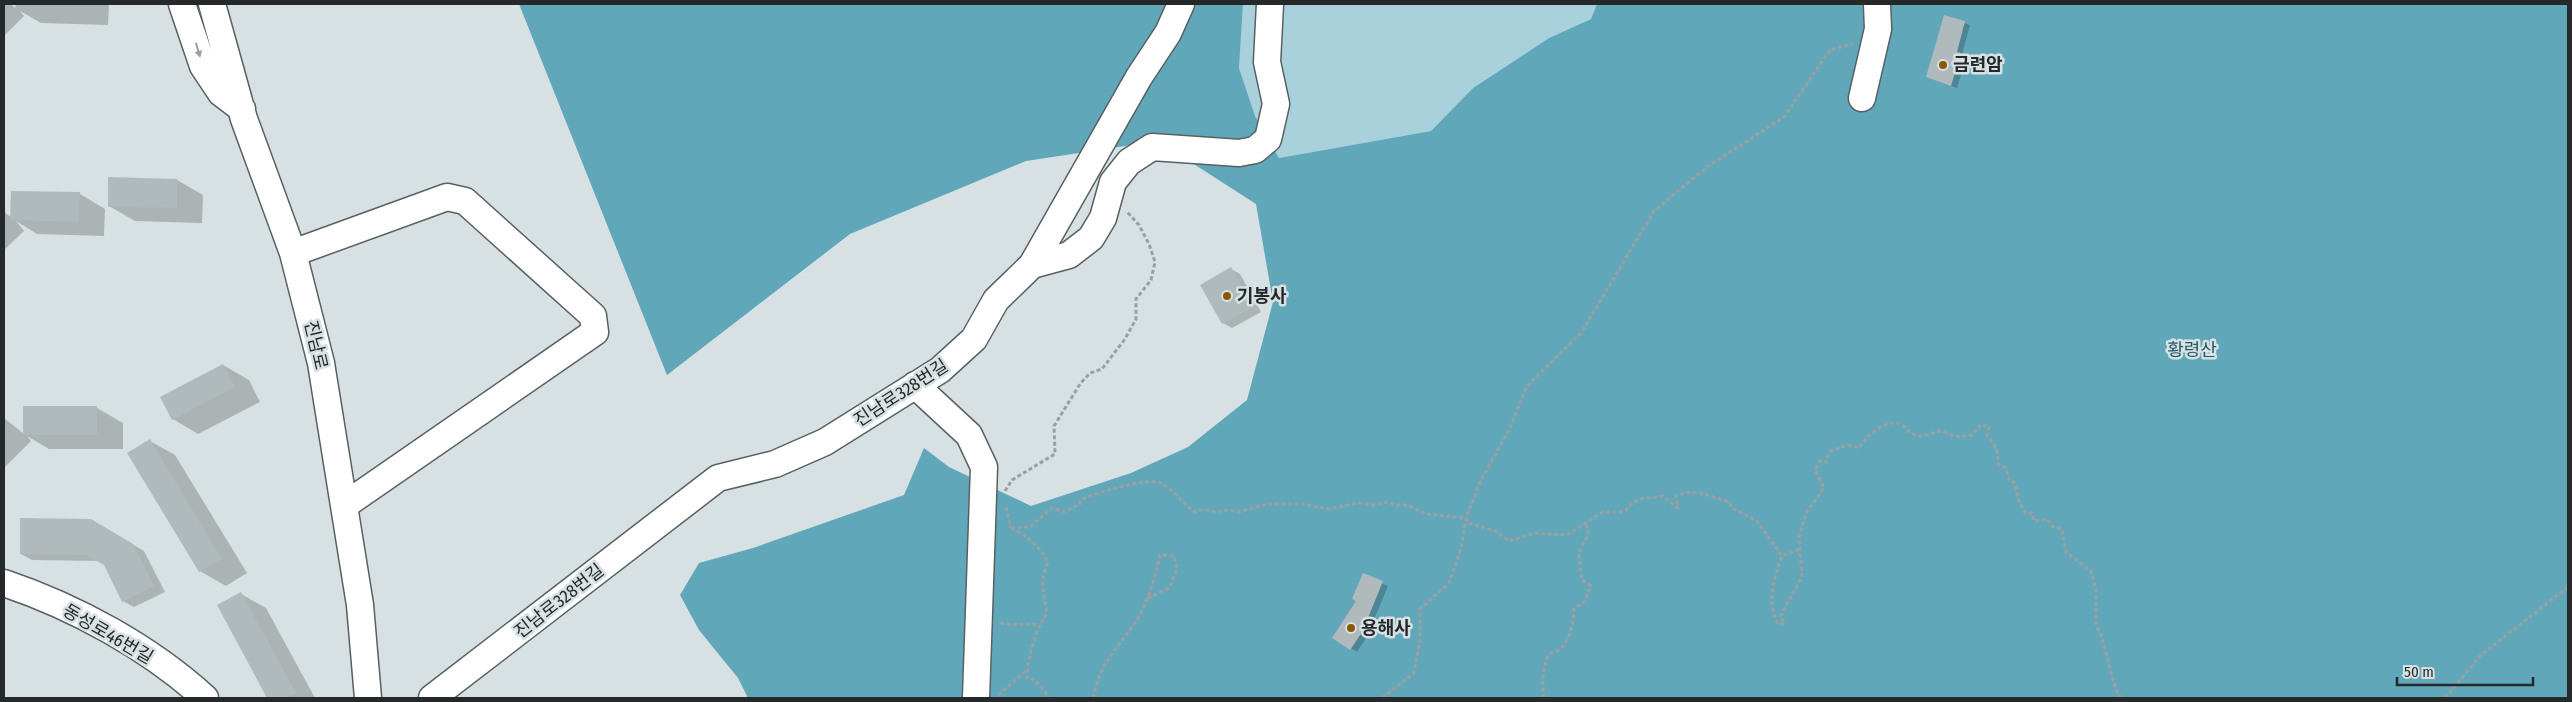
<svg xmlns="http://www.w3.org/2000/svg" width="2572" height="702" font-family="'Fira Sans Condensed','Noto Sans KR',sans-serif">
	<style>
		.green { fill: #a9d1dc }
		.forest { fill: #61a7ba }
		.shadow { fill: #0003 }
		.building { fill: #b0b9bc }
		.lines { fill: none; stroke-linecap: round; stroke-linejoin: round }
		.minor-casing { stroke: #586063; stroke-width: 29 }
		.path { stroke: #99a0a2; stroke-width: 3; stroke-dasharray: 4 2.5; stroke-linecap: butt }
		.minor { stroke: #fff; stroke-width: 26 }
		.oneway { fill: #9d9f9f }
		.poi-dot { fill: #8d5709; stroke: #d7e0e3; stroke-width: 2 }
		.labels { text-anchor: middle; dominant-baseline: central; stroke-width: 5; stroke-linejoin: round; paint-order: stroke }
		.poi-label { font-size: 18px; font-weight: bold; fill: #26292a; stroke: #d7e0e3; text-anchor: start }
		.street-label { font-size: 18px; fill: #26292a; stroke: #d7e0e3 }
		.park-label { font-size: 18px; fill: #1e5866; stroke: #d7e0e3 }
	</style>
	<rect width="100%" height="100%" fill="#d7e0e3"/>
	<path class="green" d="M1243,4h354l-6,15 -42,19 -76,50 -42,43 -152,27 -24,-42 -16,-48z"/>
	<path class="forest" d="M519,4h724l-4,64 16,48 24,42 152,-27 42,-43 76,-50 42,-19 6,-15h971v694h-1820l-10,-20 -39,-48 -19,-35 19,-32 54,-15 151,-53 20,-47 25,19 82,39 100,-33 57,-26 59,-47 26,-98 -17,-98 -98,-63 -132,20 -176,73 -183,141z"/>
	<path class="shadow" d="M4,4h7l4,4 1,-4h93l-1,21 -67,-2 -21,-12 4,5 -20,20z
		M1945,17l25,8 -8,30 4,3 -9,30 -30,-11z
		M177,180l26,15 -1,28 -67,-2 -26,-15z
		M80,194l25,15 -1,27 -67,-2 -21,-13 8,10 -20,19v-38l8,6z
		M1231,269l9,5 21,38 -29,16 -9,-5 -21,-38z
		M223,365l26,15 11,22 -62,32 -25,-15z
		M24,407l73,1 26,15v26h-74l-22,-13 4,5 -27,27v-50l20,16z
		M150,441l25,14 72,118 -21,13 -26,-15z
		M91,520l53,31 21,41 -31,15 -11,-6 -18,-37 -6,-3 -67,-1 -11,-6z
		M1364,575l24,11 -15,36 3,1 -19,29 -24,-15 25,-36z
		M241,594l25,14 49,90h-46l-51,-92z"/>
	<path class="building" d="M1944,15l21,6 -8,31 4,1 -10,33 -25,-9z
		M108,177l69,2v29l-69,-1z
		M11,191l69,1 -1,30 -69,-2z
		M1231,267l23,40 -32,17 -22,-39z
		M223,364l12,23 -63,33 -12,-23z
		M23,406h74v29h-74z
		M150,439l72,120 -23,13 -72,-119z
		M20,518l71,1 42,25 21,42 -32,16 -18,-37 -18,-10 -66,-1z
		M1363,573l20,8 -15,37 3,1 -21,31 -18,-12 24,-37 -4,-2z
		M241,592l55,101 -10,5h-19l-50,-93z"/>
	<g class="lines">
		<g class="minor-casing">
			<path id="minor" d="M182,4l21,62 18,27 21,16
				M212,4l32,115 49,134 28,110 39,242 8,93
				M1862,98l16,-69 -1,-25
				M293,253l154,-56 18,4 128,115 2,16 -250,173
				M1032,265l107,-188 29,-44 13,-29
				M915,385l54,50 15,32 -8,231
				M4,583c71,24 145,64 201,115
				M432,698l286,-220 57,-14 50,-22 115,-72 34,-31 22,-39 36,-35 37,-10 22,-17 12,-20 10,-36 16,-20 23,-15 87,6 16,-3 13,-11 8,-35 -9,-42 3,-58"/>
		</g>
		<path class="path" d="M1005,491l7,-11 43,-26 -1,-28 26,-42 10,-11 12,-4 23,-30 11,-20v-20l15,-19 4,-18 -6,-18 -10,-19 -12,-13
			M1006,507l5,21
			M1011,528l19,-1 22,-19 12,4 16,-8 1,-4c14,-7 66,-23 79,-17 13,5 23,22 35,29l9,-3 11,3 13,-2 11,2 28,-8h35l27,5 29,-6 16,2 13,-3 9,3h11l19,9 40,4 2,5 27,8 14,10 26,-8 32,2 36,-23h21c17,-19 17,-11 38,-16l16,12 -2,-12c19,-9 34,1 53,6l3,6 25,13 25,35
			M1011,528c15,7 31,20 37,35 -9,16 -4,33 -1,50 -13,20 -18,41 -20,65l8,2 15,18
			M1799,549l-17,7c-8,22 -16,46 -4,68l7,-1 -5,-6 22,-40 -3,-40 7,-24 18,-25 -9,-18 5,-9 6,1 4,-11 18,-6 11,3c6,-11 27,-30 41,-24 6,2 8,9 15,11 11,3 18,-4 27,-4 2,0 5,3 7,3 8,4 15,2 23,1l9,-11 8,3 -2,9c9,9 11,15 11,28l8,4 3,12 6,3 3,16 7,14h7l2,8 13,-2 6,8 9,2 4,23 25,19 5,19v34l6,14 13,49 4,9 4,2
			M1000,623c14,3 26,0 39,2
			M998,695l29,-25
			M1093,698c8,-36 21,-45 41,-74 14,-20 21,-46 26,-69l14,1 3,13 -8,19 -23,11
			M1382,698l32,-25 6,-33v-31l29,-26 12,-34 5,-31 15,-38 28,-50 18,-44 54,-53 73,-122 53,-44 77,-50 46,-67 22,-6
			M1544,698c-2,-11 -2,-33 5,-43 3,-4 6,-2 10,-5 12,-10 14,-27 15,-41l11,-8 6,-15 -9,-6c-1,-8 -4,-22 -2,-29 3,-10 12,-15 6,-27
			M2445,698l35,-42 88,-69"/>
		<use href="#minor" class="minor"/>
	</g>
	<defs><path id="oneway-solid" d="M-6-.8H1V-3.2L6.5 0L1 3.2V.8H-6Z" transform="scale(1.25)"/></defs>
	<use class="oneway" href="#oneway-solid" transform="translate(198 50) rotate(74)"/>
	<g class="poi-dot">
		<circle cx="1943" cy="65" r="5"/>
		<circle cx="1227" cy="296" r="5"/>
		<circle cx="1351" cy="628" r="5"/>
	</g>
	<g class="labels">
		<g class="poi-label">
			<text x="1953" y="65">금련암</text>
			<text x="1237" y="296">기봉사</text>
			<text x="1361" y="628">용해사</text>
		</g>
		<g class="street-label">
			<text transform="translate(316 345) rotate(77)">진남로</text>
			<text transform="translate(901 393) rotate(-33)">진남로328번길</text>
			<text transform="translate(559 601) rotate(-38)">진남로328번길</text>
			<text transform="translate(108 634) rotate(30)">동성로46번길</text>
		</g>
		<g class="park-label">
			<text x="2192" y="350">황령산</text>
		</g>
	</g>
	<rect width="2572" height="702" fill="none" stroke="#26292a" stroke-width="10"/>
	<path d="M2397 677v8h136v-8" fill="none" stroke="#26292a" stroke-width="2.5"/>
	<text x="2404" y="677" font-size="15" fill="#26292a" stroke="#d7e0e3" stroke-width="4" paint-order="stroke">50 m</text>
</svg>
